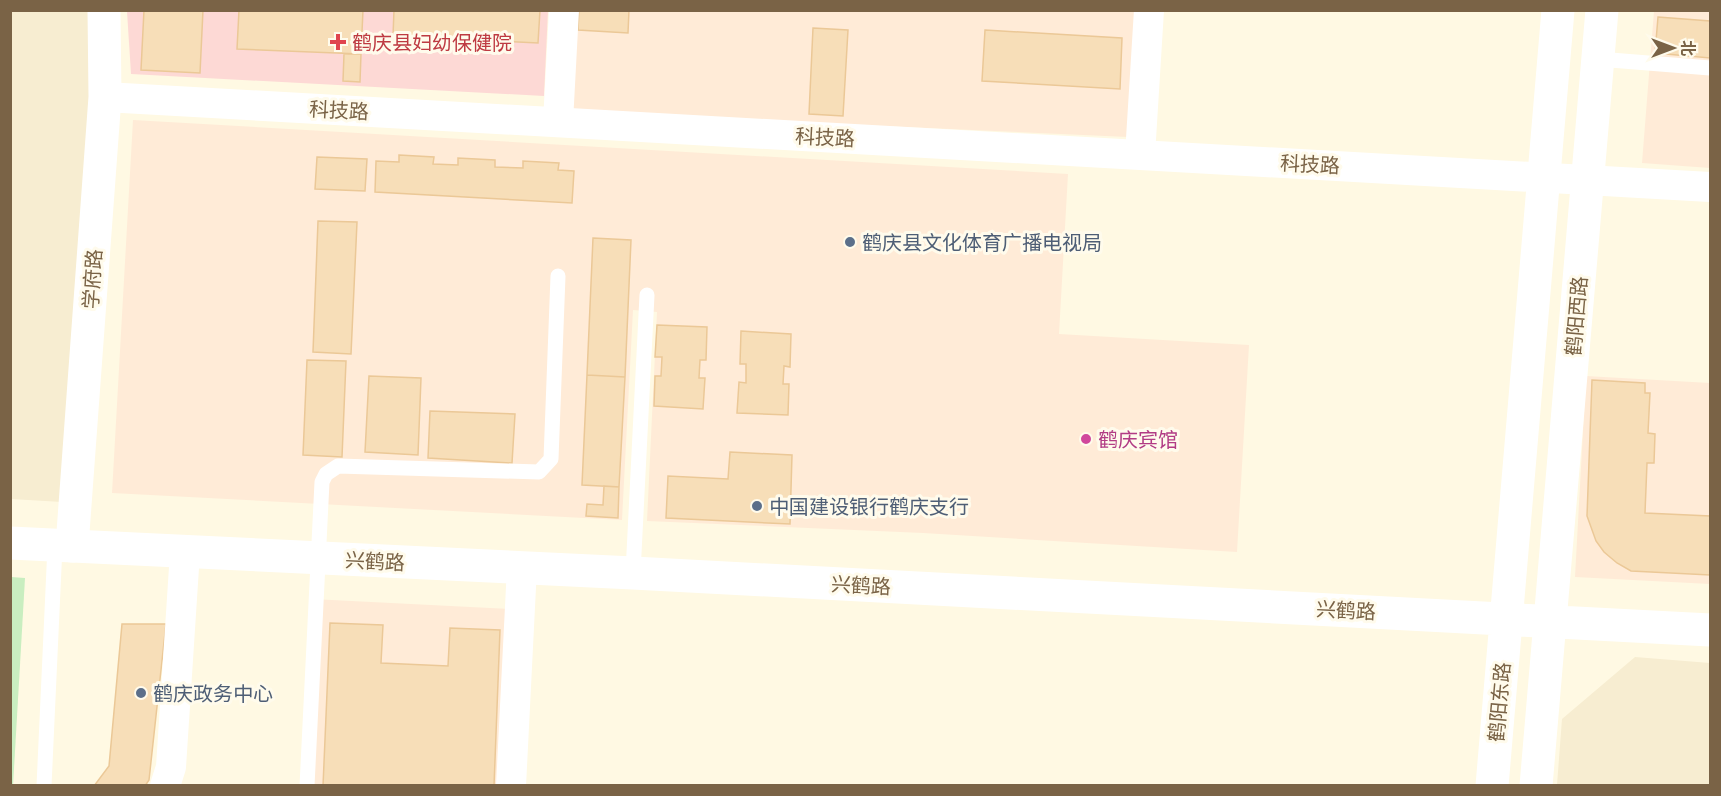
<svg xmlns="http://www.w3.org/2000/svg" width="1721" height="796" font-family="'Open Sans','Noto Sans SC',sans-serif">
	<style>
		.residential { fill: #f7edd1 }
		.commercial { fill: #ffebd7 }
		.medical { fill: #fdd9d5 }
		.green { fill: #c9eec0 }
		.building { fill: #f7deb8; stroke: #ebc897; stroke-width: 1.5 }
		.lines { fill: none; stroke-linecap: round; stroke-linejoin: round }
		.service { stroke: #fff; stroke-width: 15 }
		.minor { stroke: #fff; stroke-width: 30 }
		.tertiary { stroke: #fff; stroke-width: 33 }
		.secondary { stroke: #fff; stroke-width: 33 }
		.health-dot { fill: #e0444e; stroke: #fffbec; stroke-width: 2 }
		.service-dot { fill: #5c6f8a; stroke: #fffbec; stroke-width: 2 }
		.hotel-dot { fill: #d1479c; stroke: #fffbec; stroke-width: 2 }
		.labels { text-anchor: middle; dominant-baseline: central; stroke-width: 6; stroke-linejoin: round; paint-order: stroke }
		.health-label { font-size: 20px; fill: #be3a42; stroke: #fffbec; text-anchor: start }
		.street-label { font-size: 20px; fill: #7a6346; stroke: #fffbec }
		.service-label { font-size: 20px; fill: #4e5e75; stroke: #fffbec; text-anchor: start }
		.hotel-label { font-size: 20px; fill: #b23c85; stroke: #fffbec; text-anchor: start }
	</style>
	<rect width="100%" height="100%" fill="#fff9e3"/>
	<path class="residential" d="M10,11h81l-1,107 -28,384 -51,-3z
		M1635,657l75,6v122h-153l5,-66z"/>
	<path class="commercial" d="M573,11h563l-8,126 -561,-25z
		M1654,11h56v157l-68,-5z
		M133,120l935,54 -9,160 190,11 -12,207 -314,-19 -276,-12 10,-209 -24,-2 -11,210 -510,-27z
		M1586,376l124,7v201l-135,-7z
		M312,599l199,10 -9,176 -199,1z"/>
	<path class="medical" d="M127,11h421l-4,85 -413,-22z"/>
	<path class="green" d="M11,577l14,1 -12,208 -3,-1z"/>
	<path class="building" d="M144,10h59l-3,63 -59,-3z
		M239,10h124l-2,44 -124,-5z
		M394,10h146l-2,33 -145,-7z
		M579,10h50l-1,23 -50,-3z
		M1658,17l52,4v37l-55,-5z
		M813,28l35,2 -5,86 -34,-2z
		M985,30l137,8 -2,51 -138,-8z
		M344,54h17l-1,28 -17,-1z
		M399,155l35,2 -1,7 25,1v-7l37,2v7l28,1v-7l36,2 -1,7 16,1 -2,32 -197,-11 1,-31 23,1z
		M317,157l50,2 -2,32 -50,-2z
		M318,221l39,1 -6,132 -38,-2z
		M593,238l38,2 -6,137 -38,-2z
		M657,325l50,2 -1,33h-6l-1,18h6l-2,31 -49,-3 1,-30h6l1,-19h-7z
		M741,331l50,3 -1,33 -6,-1 -1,18h6l-1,31 -51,-2 2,-31 7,1v-19h-6z
		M307,360l39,1 -4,96 -39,-2z
		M587,375l38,2 -6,110 -37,-2z
		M369,376l52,2 -3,77 -53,-3z
		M1592,380l53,3v10h5l-2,40 7,1 -1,29h-7l-2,50 65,3v59l-79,-4 -14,-8 -13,-11 -8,-11 -9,-25z
		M430,411l85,3 -3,49 -84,-5z
		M730,452l62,3 -2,69 -124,-6 2,-42 60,3z
		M604,486l15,1 -1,31 -32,-2 1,-12 16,1z
		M330,623l53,2 -2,38 67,3 2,-38 50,2 -6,156h-171z
		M122,624h44l-17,156 -4,6h-51l15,-20z"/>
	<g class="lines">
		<path class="service" d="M1598,59l112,9
			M633,573l14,-278
			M44,786l11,-240
			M307,786l15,-304 4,-8 12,-8 201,6 12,-13 7,-183"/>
		<path class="minor" d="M105,97l1605,90
			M558,122l6,-112
			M1140,155l9,-145
			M165,786l6,-19 14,-215
			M511,786l11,-219"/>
		<path class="tertiary" d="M72,546l33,-449 -1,-87"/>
		<path class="secondary" d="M10,543l623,30 1077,57
			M1492,786l66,-776
			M1536,786l66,-776"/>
	</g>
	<path class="health-dot" d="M335 33h6v6h6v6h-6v6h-6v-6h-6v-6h6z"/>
	<g class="service-dot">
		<circle cx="850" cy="242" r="6"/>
		<circle cx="757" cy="506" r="6"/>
		<circle cx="141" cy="693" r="6"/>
	</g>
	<circle class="hotel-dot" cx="1086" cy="439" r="6"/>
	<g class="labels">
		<g class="health-label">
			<text x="352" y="42">鹤庆县妇幼保健院</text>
		</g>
		<g class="street-label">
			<text transform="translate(339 110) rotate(3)">科技路</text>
			<text transform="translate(825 137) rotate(3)">科技路</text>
			<text transform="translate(1310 164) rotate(3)">科技路</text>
			<text transform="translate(92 279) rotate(-86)">学府路</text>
			<text transform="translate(1576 316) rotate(-85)">鹤阳西路</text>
			<text transform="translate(375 561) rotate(3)">兴鹤路</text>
			<text transform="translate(861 585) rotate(3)">兴鹤路</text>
			<text transform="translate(1346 610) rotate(3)">兴鹤路</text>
			<text transform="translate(1499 702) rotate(-85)">鹤阳东路</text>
		</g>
		<g class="service-label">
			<text x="862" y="242">鹤庆县文化体育广播电视局</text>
			<text x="769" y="506">中国建设银行鹤庆支行</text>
			<text x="153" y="693">鹤庆政务中心</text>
		</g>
		<g class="hotel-label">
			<text x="1098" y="439">鹤庆宾馆</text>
		</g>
	</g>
	<rect width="1721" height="796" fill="none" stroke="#7a6346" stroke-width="24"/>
	<g transform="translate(1673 48) rotate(90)" stroke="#fffbec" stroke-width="4.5" paint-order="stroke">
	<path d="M0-4.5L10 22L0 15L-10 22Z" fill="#7a6346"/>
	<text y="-9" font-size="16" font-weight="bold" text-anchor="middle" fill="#7a6346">北</text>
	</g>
</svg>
